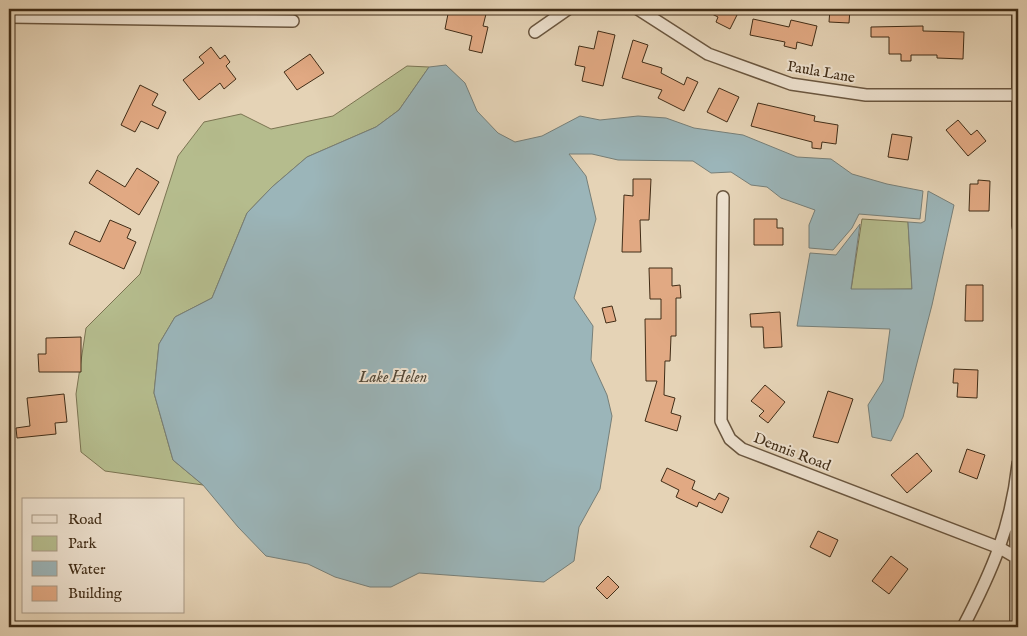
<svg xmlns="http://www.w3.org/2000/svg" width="1027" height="636" font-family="'IM FELL English',serif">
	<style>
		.green { fill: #b5bc8d; stroke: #7b7452 }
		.water { fill: #9bb5b9; stroke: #777f78 }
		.building { fill: #e1a983; stroke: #412d17 }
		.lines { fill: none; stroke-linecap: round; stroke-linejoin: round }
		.street-casing { stroke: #6a563f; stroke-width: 14 }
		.street { stroke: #eee2d0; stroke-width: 11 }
		.labels { text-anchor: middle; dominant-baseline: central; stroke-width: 4; stroke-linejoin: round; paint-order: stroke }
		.street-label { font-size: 15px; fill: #412d17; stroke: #eee2d0 }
		.water-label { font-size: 16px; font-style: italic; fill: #534837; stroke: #eee2d0 }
	</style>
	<rect width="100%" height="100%" fill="#e5d3b6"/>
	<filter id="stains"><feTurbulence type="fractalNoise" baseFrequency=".004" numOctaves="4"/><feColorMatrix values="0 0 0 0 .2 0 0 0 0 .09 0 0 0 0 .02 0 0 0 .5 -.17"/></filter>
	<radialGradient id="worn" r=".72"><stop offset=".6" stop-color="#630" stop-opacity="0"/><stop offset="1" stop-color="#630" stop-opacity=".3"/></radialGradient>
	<path class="green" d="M407,66l22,1 -30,43 -23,17 -69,30 -35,30 -25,26 -35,85 -37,19 -16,27 -5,49 19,67 30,25 -98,-14 -24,-19 -5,-58 10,-66 54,-54 38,-118 26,-34 37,-8 30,15 62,-13z
		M862,219l46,3 4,67 -61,1z"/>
	<path class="water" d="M446,65l19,18 12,28 21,22 17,9 27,-6 38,-20 20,4 38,-4 28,2 28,10 49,7 54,22 34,2 21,15 35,10 36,7 -3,28 -61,-5 -7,14 -19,22 -24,-2v-23l6,-15 -34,-12 -14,-11 -16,-2 -20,-13 -20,1 -18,-12 -75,-1 -26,-6h-23l17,22 10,43 -22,79 19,28 -2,34 16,35 5,21 -12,73 -21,38 -5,34 -30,21 -125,-9 -28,14h-21l-35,-10 -27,-13 -42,-8 -28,-29 -35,-42 -30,-25 -19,-67 5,-49 16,-27 37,-19 35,-85 25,-26 35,-30 69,-30 23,-17 30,-43z
		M928,191l26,14 -22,100 -29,112 -12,24 -19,-4 -4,-32 15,-24 7,-52 -93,-3 13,-73 26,2 24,-31 -9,65h61l-4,-67 13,1 4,-2z"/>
	<path class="building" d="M449,9h15l22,5 -3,12 5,1 -6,26 -13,-3 3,-14 -27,-7z
		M702,9h38l-10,20 -14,-7 2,-5z
		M830,9h20l-1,14 -20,-1z
		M753,19l36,8 2,-7 26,6 -5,20 -15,-4 -1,7 -12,-3 1,-4 -35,-7z
		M923,26v5l41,1 -1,27 -26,-1v-3h-26v6h-10v-7h-12v-17h-18v-10z
		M598,31l17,4 -12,51 -21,-5 3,-14 -10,-2 4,-19 15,3z
		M633,40l15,5 -6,17 20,6 -1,5 23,12 3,-8 11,5 -14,29 -26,-13 4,-8 -40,-12z
		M211,47l9,12 5,-4 5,7 -4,4 10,13 -12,10 -4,-6 -21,17 -16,-20 21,-17 -5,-6z
		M310,54l14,19 -27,17 -13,-18z
		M140,85l18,9 -6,11 14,7 -8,17 -17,-8 -6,11 -14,-7z
		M719,88l20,9 -12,25 -20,-10z
		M758,103l57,13 -1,5 24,4 -2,19 -14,-2 -1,7 -9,-1v-6l-61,-16z
		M958,120l13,15 6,-5 9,11 -18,15 -22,-26z
		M892,134l20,3 -4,23 -20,-3z
		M137,168l22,14 -20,33 -50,-32 8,-13 28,17z
		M633,179h18l-2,41h-9l1,32h-19l2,-57 9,1z
		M978,180l12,1 -1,30h-20l1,-27h8z
		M754,219h23v9h6v17h-29z
		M110,220l21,9 -4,9 9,4 -12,27 -55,-25 6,-13 25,11z
		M649,268h23v18l8,-1 1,13h-5v38h-5l-1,25h-5l-1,34 11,3 -4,15 10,3 -4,15 -32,-10 12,-40h-11l-1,-62h16v-20h-11z
		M966,285h17v36h-18z
		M612,306l4,15 -10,2 -4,-15z
		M780,312l2,35 -18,1 -1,-21h-12l-1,-13z
		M81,337v35h-42l-1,-18h8v-16z
		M954,369l24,1 -1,28 -20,-1 1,-14h-5z
		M765,385l20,17 -17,21 -9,-7 5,-5 -13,-10z
		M828,391l25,8 -15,44 -25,-6z
		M64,394l3,28 -12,1 1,11 -39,4 -1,-10 14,-2 -3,-28z
		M967,449l18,6 -8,24 -18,-7z
		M917,453l15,18 -25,22 -16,-18z
		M667,468l28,13 -3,8 23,11 4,-7 10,5 -7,15 -23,-11 -2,5 -21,-10 3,-7 -18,-9z
		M818,531l20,9 -8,17 -20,-10z
		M891,556l17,13 -19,25 -17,-13z
		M608,576l11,11 -12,12 -11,-11z"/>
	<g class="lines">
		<g class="street-casing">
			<path id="street" d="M638,9l70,45 83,30 75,11h152
				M1018,9v217
				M9,17l284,4
				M535,32l33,-23
				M723,197l-2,224 9,18 12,10 258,99 17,10
				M1016,509v118
				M963,627c29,-56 48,-99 55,-163"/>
		</g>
		<use href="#street" class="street"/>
	</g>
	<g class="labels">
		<g class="street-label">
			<text transform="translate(821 72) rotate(10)">Paula Lane</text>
			<text transform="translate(792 452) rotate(21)">Dennis Road</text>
		</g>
		<g class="water-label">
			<text x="393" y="378">Lake Helen</text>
		</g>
	</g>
	<rect width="1027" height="636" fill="none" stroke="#e5d3b6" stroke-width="30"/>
	<rect x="10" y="10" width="1007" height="616" fill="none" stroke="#412d17" stroke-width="2.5"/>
	<rect x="15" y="15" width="997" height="606" fill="none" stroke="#412d17"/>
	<rect x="22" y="498" width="162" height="115" fill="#eee2d0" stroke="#a99a86"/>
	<rect x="32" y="515" width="25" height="8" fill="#eee2d0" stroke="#a99a86"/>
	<text x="68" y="524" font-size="15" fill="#412d17">Road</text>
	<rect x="32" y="536" width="25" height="15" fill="#b5bc8d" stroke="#a99a86"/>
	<text x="68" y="548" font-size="15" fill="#412d17">Park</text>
	<rect x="32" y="561" width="25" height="15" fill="#9bb5b9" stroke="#a99a86"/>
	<text x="68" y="574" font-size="15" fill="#412d17">Water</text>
	<rect x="32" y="586" width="25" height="15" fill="#e1a983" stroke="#a99a86"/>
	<text x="68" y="598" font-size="15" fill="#412d17">Building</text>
	<rect width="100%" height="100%" filter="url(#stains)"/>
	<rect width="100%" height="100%" fill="url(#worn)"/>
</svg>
